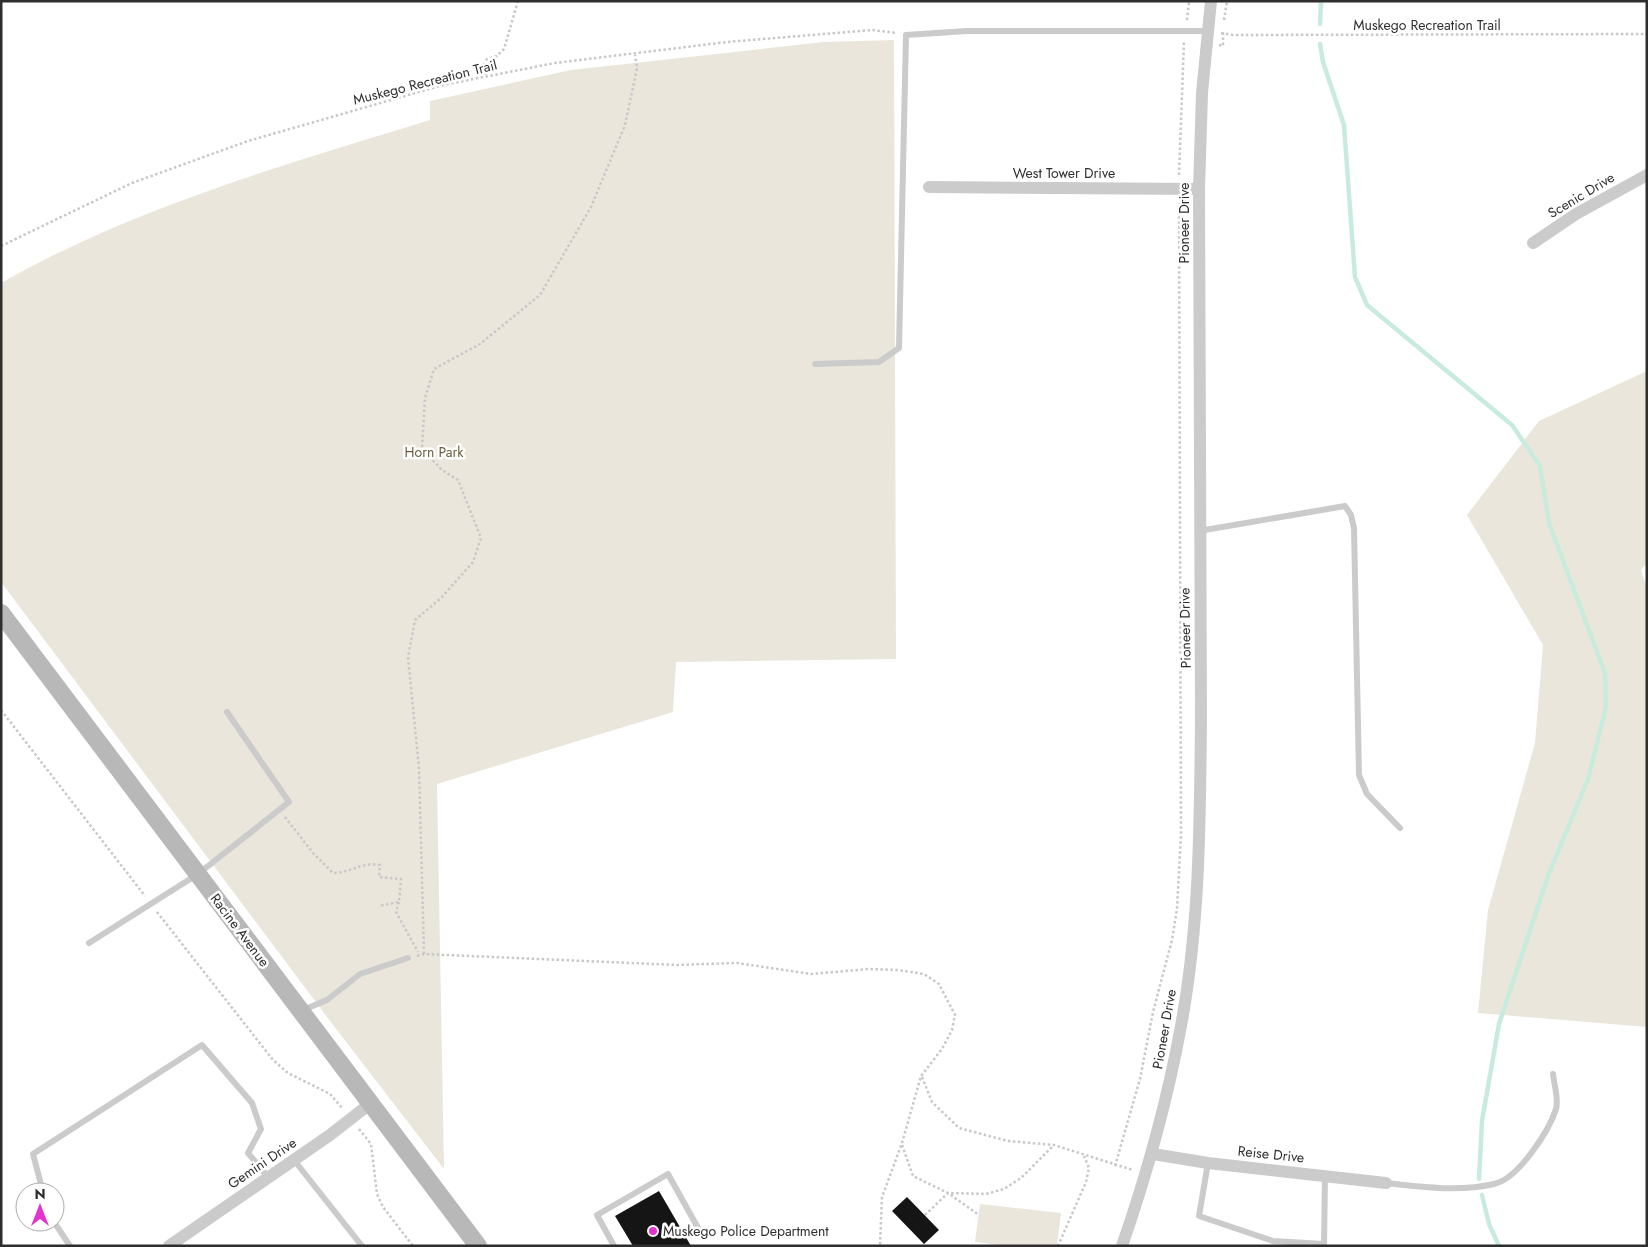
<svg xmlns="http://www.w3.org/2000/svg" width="1648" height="1247" font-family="Jost,sans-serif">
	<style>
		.green { fill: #ebe6dc }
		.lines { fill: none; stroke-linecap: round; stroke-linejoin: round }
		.stream { stroke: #c9ebdd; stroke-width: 4.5 }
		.building { fill: #151515 }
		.path { stroke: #c8c8c8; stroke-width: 2.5; stroke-dasharray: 2.5 2.5; stroke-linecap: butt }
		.lane { stroke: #cbcbcb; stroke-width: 6 }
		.street { stroke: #cbcbcb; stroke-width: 12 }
		.secondary { stroke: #b8b8b8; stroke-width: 18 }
		.poi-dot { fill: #e233ce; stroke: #fff; stroke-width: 2 }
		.labels { text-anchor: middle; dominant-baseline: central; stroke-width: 5; stroke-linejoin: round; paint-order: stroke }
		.street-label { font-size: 14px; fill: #2e2e2e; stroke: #fff }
		.park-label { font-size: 14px; fill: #695d3c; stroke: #fff }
		.poi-label { font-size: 14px; fill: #2e2e2e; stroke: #fff; text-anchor: start }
	</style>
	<rect width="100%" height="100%" fill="#fff"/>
	<path class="green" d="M894,40l2,619 -220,3 -3,50 -236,72 7,385 -114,-148 -329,-439v-299c134,-76 283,-118 429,-163v-19l141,-31 253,-28z
		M1647,371v192l-6,7 6,18v439l-169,-14 10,-103 47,-167 8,-98 -76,-130 72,-94z
		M980,1204l81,9 -4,33h-48l-34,-4z"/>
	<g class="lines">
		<path class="stream" d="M1320,24l1,-23
			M1320,44l3,18 21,63 11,152 12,28 145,120 28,41 9,57 56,150 1,34 -18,72 -40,97 -49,148 -17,97 -3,58
			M1482,1195l7,29 10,22"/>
	</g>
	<path class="building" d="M659,1191l32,55h-58l-18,-30z
		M907,1197l32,33 -15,14 -32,-33z"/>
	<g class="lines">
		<path class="path" d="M1187,20l2,-19
			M1224,20l3,-19
			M1221,33l12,2 414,-1
			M1219,45l4,1v-14
			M486,75l-2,-11 3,-5 10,-3 7,-7 14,-48
			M1179,175l5,-134
			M1,246l131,-63 116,-42 195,-56 112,-22 172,-21 145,-12 25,3
			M1,710l144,186
			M285,817l28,36 20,20c18,0 26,-11 47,-8l-1,12 22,2 -2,23 -20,4
			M399,902l-3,10 22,40
			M157,912l116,148 15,13 42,21 13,15
			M424,954l-5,-186 -11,-111 7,-37 26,-22 32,-36 8,-24 -23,-58 -16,-10 -20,-21 3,-51 9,-29 46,-25 60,-49 51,-88 34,-82 12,-57 -2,-13
			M417,956l7,-2 253,11 60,-2 74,11 58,-5 29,1 26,4 15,10 16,31 -3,15 -10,19 -21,27 -19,67 -20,54 -2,49
			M922,1077l10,25 27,26 49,13 46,4 79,25
			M359,1129l12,15 6,50 6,13 30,39
			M902,1145l11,31 35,17 38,1 18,-5 17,-11 33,-33
			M1115,1166l25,-87 13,-67 19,-72 5,-31 4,-74 -2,-632
			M925,1215l23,-22 31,22
			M1058,1246l28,-64 3,-14 -5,-12"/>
		<path class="lane" d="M815,364l64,-2 20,-14 7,-313 61,-4h240
			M1199,531l146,-25 6,9 3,13 5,247 8,19 33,34
			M89,943l109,-69 91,-72 -62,-90
			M303,1010l24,-10 33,-26 48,-16
			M294,1160l68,86
			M1208,1163l-9,53 74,25 51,3
			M1386,1183c36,4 73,9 108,1 24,-5 55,-53 62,-75 3,-9 -2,-25 -3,-35
			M43,1192l-10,-38 169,-109 50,58 9,26 -13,24 20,24
			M54,1222l16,24
			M614,1246l-17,-31 71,-41 35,63
			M1324,1246l1,-71"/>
		<path class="street" d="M929,187l270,2
			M1533,243l43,-29 71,-39
			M1153,1154l55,9 178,20
			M169,1246l161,-111 41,-32
			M1122,1246c25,-72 45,-144 59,-220 19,-102 19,-206 20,-310l-2,-527 3,-96 9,-92"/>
		<path class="secondary" d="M1,613l477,633"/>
	</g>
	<circle class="poi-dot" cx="653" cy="1231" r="5"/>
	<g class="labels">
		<g class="street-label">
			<text x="1427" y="25">Muskego Recreation Trail</text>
			<text transform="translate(425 82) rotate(-14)">Muskego Recreation Trail</text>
			<text x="1064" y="173">West Tower Drive</text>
			<text transform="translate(1581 195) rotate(-31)">Scenic Drive</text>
			<text transform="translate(1184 223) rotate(-90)">Pioneer Drive</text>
			<text transform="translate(1185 628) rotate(-91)">Pioneer Drive</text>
			<text transform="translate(240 930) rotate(53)">Racine Avenue</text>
			<text transform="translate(1164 1029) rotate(-80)">Pioneer Drive</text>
			<text transform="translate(1271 1154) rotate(6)">Reise Drive</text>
			<text transform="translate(262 1163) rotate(-34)">Gemini Drive</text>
		</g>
		<g class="park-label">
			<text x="434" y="452">Horn Park</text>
		</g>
		<g class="poi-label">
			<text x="663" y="1231">Muskego Police Department</text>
		</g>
	</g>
	<rect width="1648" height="1247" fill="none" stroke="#2e2e2e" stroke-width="5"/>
	<g transform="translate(40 1207)"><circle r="24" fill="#ffffff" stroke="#ababab"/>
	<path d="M0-4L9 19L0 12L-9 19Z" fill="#e233ce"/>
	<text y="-8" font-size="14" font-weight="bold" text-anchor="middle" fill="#2e2e2e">N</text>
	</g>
</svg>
